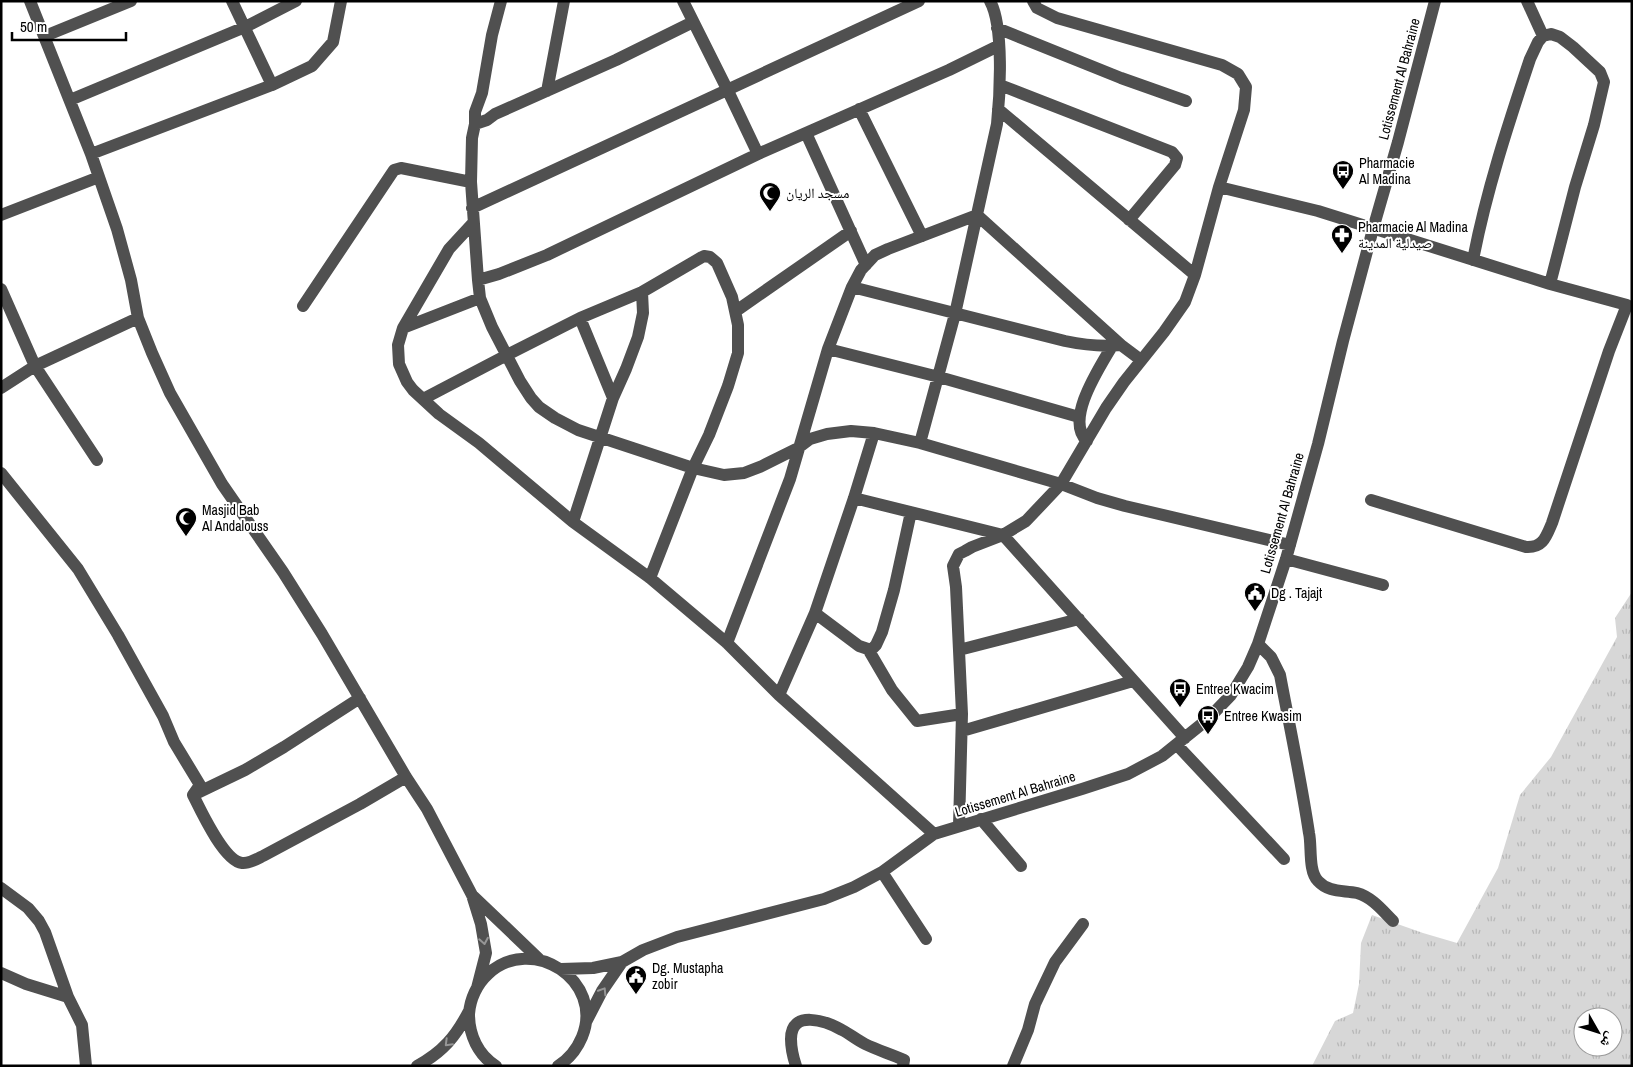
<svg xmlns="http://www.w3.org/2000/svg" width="1633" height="1067" font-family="'Archivo Narrow','Noto Naskh Arabic',sans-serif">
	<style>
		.grass { fill: url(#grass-tufts); fill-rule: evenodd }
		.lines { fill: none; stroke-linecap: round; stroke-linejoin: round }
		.minor { stroke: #505050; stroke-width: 12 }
		.oneway { stroke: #969696 }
		.labels { text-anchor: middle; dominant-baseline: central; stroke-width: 4; stroke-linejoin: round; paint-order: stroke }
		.street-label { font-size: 14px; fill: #000; stroke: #fff }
		.poi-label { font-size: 14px; fill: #000; stroke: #fff; text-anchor: start }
	</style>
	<defs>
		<pattern id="grass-tufts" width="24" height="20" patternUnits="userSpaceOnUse" patternTransform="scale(1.25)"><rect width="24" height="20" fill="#d7d7d7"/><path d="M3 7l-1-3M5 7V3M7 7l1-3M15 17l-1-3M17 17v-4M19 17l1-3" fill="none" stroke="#b7b7b7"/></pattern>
	</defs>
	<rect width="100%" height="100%" fill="#fff"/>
	<path class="grass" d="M1632,592v474h-320l23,-45 18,-8 6,-29 2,-41 11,-28 51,18 34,10 41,-75 22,-73 31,-38 66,-120 -2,-19zM1583,1017h30v30h-30z"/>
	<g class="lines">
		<path class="minor" d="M30,1l61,153 26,75 14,51 7,38 14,35 18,40 52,91 61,88 39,62 84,143 21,32 45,86 9,29 5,29 -9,35
			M232,1l40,84
			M501,1l-9,34 -10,58 -7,19v12l-3,14 -1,44 7,98 2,18 12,29 28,54 11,17 8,9 16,11 23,12 115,38 31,7 20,-2 18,-7 36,-18 12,-9 17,-5 24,-3 23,2 46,10 141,41 36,14 28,8 165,39
			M683,1l45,90 30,63
			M1527,1l16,35
			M997,28l124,50 65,23
			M45,36l86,-35
			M1000,85l172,67 5,6 -2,7 -46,55
			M547,91l17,-90
			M70,100l175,-73 51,-26
			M859,109l63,127
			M998,109l197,166
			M475,124l12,-4 8,-6 121,-54 77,-38
			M806,133l60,132
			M91,154l181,-69 40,-19 21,-24 8,-41
			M1219,187l99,24 232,73 77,21 -18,46 -57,172c-6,14 -9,25 -26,24l-155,-47
			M472,208l447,-207
			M1,215l98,-38
			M1473,260c13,-68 35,-135 57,-201l8,-17 5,-6 8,-2 9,3 13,10 27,25 4,10 -10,43 -19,62 -25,97
			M478,280l21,-6 48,-19 211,-101 191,-84 49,-24
			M852,287l213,54c19,4 36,6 56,4
			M1,289l34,77 62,94
			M480,298l-77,30 -5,17 1,19 8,18 6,8 26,24 40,29 94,79 77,56 77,65 52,52 155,139
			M303,306l91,-136 7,-2 70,14
			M736,311l115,-80
			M580,318l33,80
			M403,328l46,-79 24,-26
			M828,349l111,28 140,40
			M1,388l34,-22 103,-48
			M423,399l84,-44 73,-37 62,-26 60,-35 2,-1 6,1 7,6 15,34 6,28v28l-10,33 -19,49 -16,33 -43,110
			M1087,441c-23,-21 13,-74 25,-95
			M920,443l35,-129 42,-190c3,-29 7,-98 -7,-123
			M1,473l77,96 40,66 45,81 11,26 26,43 -7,10
			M854,498l149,37 182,203
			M573,522l40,-124 13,-29 12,-32 5,-24 -1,-21
			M1286,559l97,26
			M815,613l44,33 9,3h4l4,-4 6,-13 12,-42 17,-78
			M727,643l63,-164 38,-130 24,-62 9,-17 14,-15 13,-6 89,-34 144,130 20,15
			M1258,644l13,13 9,18c10,53 21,105 29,158 3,13 -1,38 9,48 11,12 25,9 39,12 15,4 26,18 36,28
			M868,649l24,41 25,31 45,-7
			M959,650l120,-31
			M779,695l36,-82 39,-115 20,-65
			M962,731l171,-50
			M1177,745l107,114
			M193,795c8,16 31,66 49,68 7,1 15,-4 21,-7l97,-52 46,-27
			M193,795l52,-25 39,-23 76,-49
			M981,819l40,47
			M959,826l3,-112 -6,-127 -3,-21 6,-12 6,-3 7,-4 31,-12 23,-14 35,-37 45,-76 18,-26 40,-50 21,-30 10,-27 24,-88 25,-77 2,-23 -8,-13 -16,-9 -165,-47 -20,-10 -4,-7
			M882,872l44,67
			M1,888l27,20 11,13 6,11 23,65 14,28 4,41
			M472,895l67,64
			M561,969l32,-1 29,-6 21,-12 34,-13 147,-38 30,-12 28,-15 52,-38 148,-45 46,-15 34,-18 46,-37 23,-24 17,-28 10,-23 28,-85 32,-115 25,-103 30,-112 25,-87 37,-141
			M1,973l25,11 42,13
			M586,1022l16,-31 20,-29
			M417,1066c26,-14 39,-30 52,-55
			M496,1066c-18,-11 -27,-31 -27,-52 1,-15 8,-30 19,-40 44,-41 117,7 94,63 -5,12 -13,22 -24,29
			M796,1066c-3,-9 -5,-18 -5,-27 0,-30 35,-18 51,-9 8,4 15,10 23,14 12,6 26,10 39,16l-1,6
			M1013,1066l15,-36 7,-26 20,-42 28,-38"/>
	</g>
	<defs><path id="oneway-chevron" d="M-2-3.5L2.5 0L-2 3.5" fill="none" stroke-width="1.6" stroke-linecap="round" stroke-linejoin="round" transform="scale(1.25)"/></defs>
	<g class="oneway">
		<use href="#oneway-chevron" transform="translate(484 941) rotate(80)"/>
		<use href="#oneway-chevron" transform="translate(603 991) rotate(-58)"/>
		<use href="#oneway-chevron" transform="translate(448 1043) rotate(135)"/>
	</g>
	<defs>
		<g id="bus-pin" transform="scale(1.125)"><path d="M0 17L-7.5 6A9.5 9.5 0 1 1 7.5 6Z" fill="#000" stroke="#fff"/><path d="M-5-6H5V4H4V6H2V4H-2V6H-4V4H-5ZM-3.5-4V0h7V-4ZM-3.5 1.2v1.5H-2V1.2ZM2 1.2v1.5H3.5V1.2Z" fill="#fff"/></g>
		<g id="mosque-pin" transform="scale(1.125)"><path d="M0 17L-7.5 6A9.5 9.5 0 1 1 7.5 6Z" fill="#000" stroke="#fff"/><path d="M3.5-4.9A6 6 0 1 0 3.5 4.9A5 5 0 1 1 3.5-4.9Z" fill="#fff"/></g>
		<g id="pharmacy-pin" transform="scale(1.125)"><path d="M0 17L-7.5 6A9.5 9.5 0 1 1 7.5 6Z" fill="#000" stroke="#fff"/><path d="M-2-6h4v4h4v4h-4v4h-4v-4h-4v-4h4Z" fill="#fff"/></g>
		<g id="civic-pin" transform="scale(1.125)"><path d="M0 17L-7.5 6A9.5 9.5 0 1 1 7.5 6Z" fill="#000" stroke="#fff"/><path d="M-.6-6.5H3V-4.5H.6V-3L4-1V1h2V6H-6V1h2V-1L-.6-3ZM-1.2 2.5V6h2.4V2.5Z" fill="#fff"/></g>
	</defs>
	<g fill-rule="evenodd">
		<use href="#bus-pin" x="1343" y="171"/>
		<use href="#mosque-pin" x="770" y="193"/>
		<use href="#pharmacy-pin" x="1342" y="235"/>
		<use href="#mosque-pin" x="186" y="518"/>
		<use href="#civic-pin" x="1255" y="593"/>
		<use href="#bus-pin" x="1180" y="689"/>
		<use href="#bus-pin" x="1208" y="716"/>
		<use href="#civic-pin" x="636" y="976"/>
	</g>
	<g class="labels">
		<g class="street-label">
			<text transform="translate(1399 79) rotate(-75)">Lotissement Al Bahraine</text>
			<text transform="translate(1282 513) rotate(-74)">Lotissement Al Bahraine</text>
			<text transform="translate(1015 794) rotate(-17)">Lotissement Al Bahraine</text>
		</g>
		<g class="poi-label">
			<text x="1359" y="163">Pharmacie<tspan x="1359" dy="16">Al Madina</tspan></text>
			<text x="786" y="193">مسجد الريان</text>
			<text x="1358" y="227">Pharmacie Al Madina<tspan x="1358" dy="16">صيدلية المدينة</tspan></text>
			<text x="202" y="510">Masjid Bab<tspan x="202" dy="16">Al Andalouss</tspan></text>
			<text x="1271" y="593">Dg . Tajajt</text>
			<text x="1196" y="689">Entree Kwacim</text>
			<text x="1224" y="716">Entree Kwasim</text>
			<text x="652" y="968">Dg. Mustapha<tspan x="652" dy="16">zobir</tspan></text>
		</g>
	</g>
	<rect width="1633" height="1067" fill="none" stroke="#000000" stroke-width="5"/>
	<g transform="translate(1598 1032) rotate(129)"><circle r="24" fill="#ffffff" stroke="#999999"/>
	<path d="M0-4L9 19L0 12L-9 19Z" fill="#000000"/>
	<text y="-8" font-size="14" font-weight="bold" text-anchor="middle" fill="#000000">ش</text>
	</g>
	<path d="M12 32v8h114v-8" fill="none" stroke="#000000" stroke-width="2.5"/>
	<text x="20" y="32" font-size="15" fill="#000000" stroke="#ffffff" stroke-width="4" paint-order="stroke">50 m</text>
</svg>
